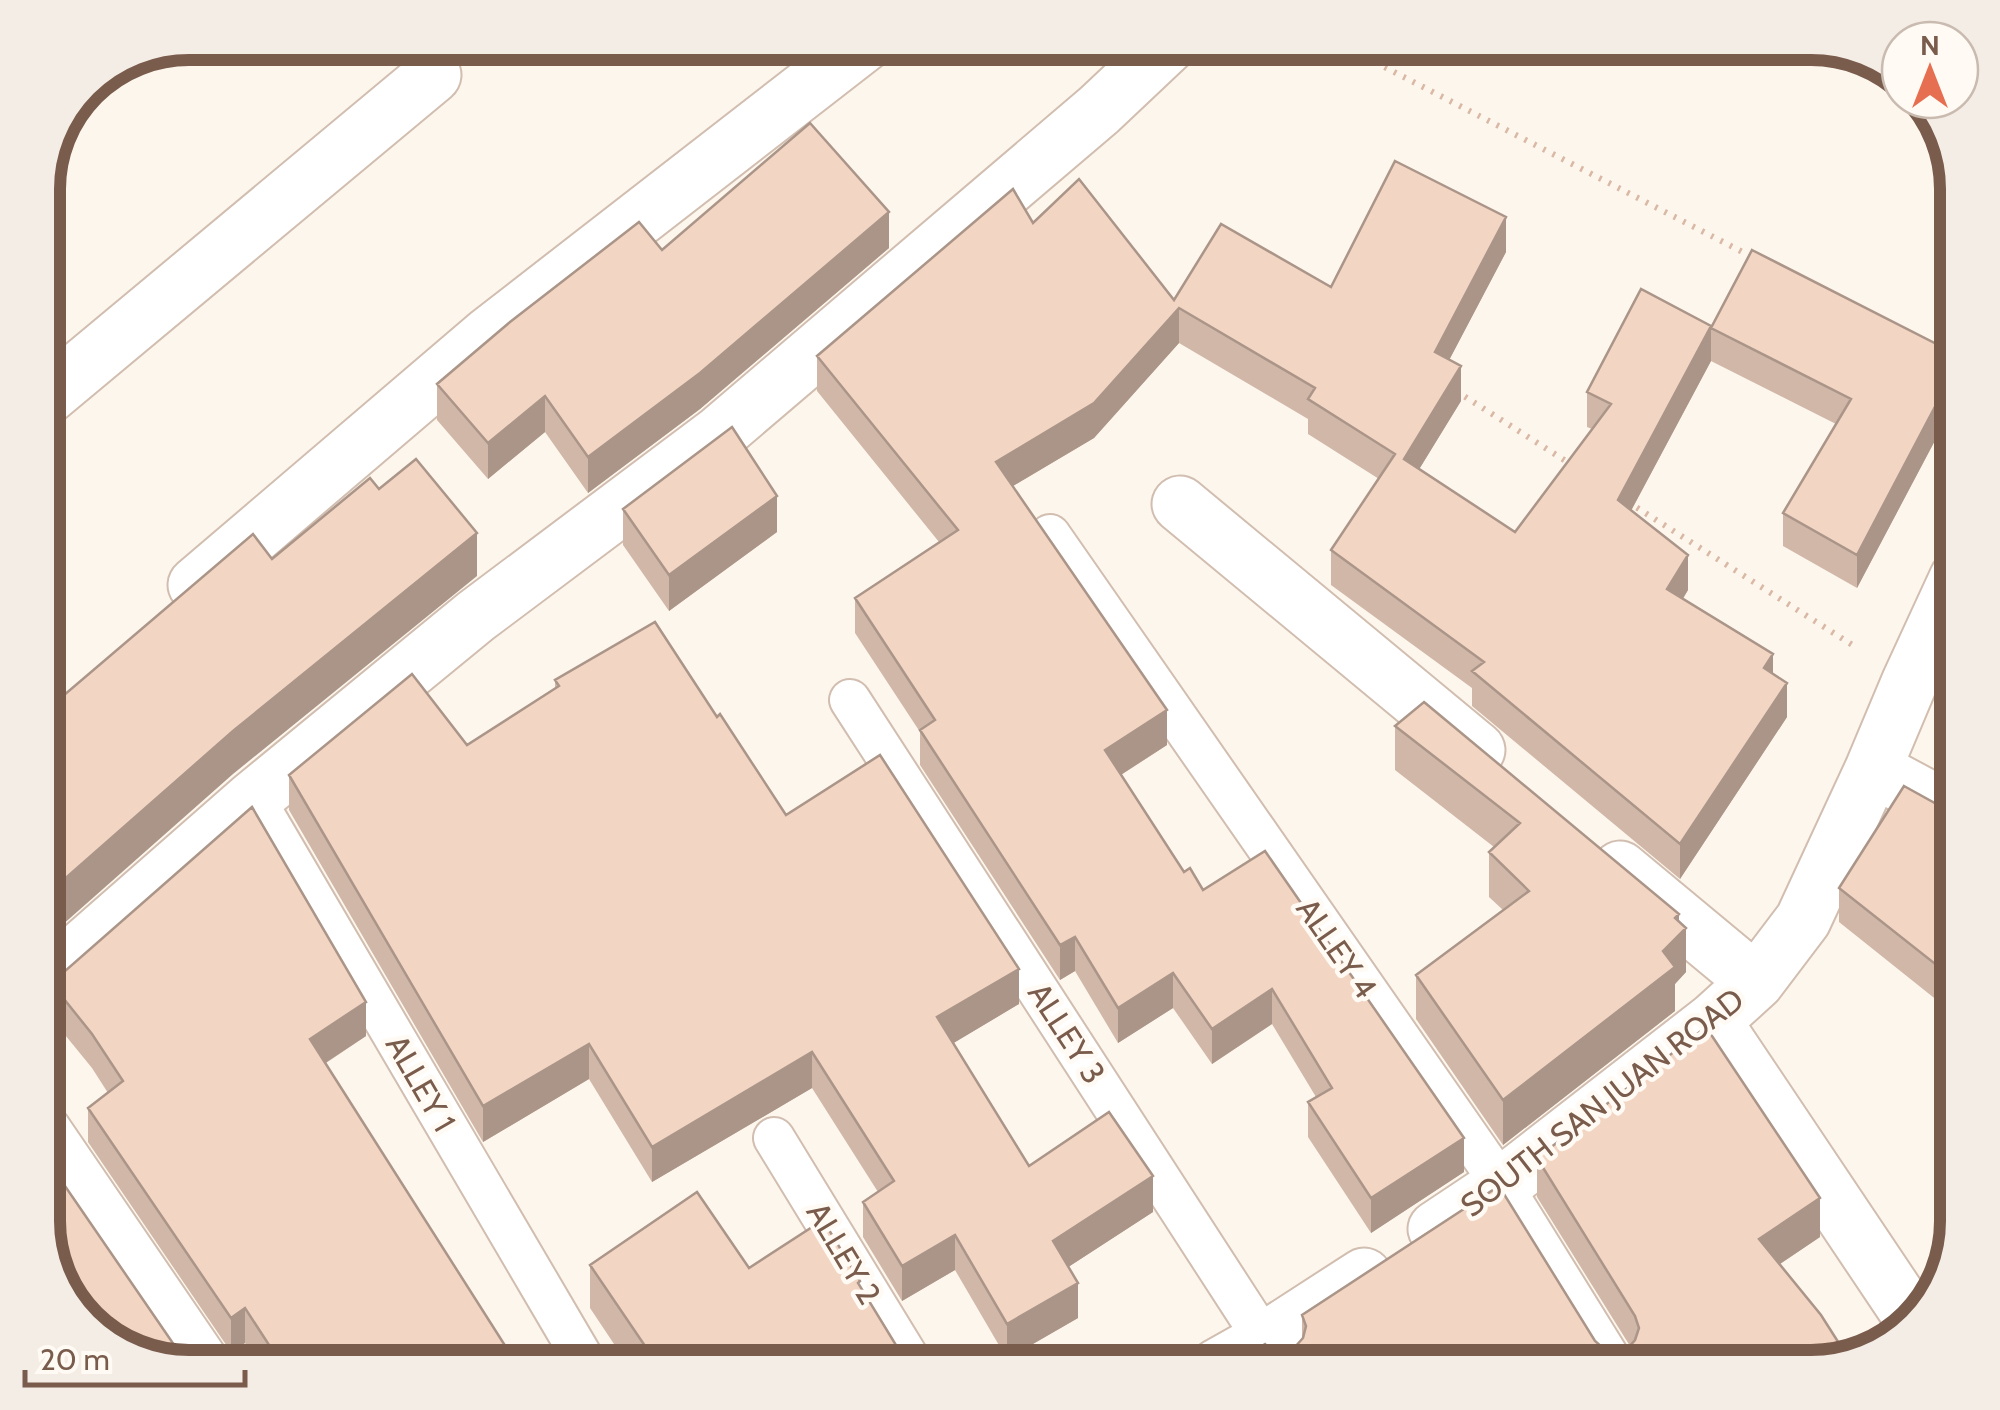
<svg xmlns="http://www.w3.org/2000/svg" width="2000" height="1410" font-family="Cabin,sans-serif">
	<style>
		.lines { fill: none; stroke-linecap: round; stroke-linejoin: round }
		.service-casing { stroke: #d1beb0; stroke-width: 44 }
		.minor-casing { stroke: #d1beb0; stroke-width: 59 }
		.path { stroke: #d9b8a5; stroke-width: 6; stroke-dasharray: 2.5 8; stroke-linecap: butt }
		.service { stroke: #fff; stroke-width: 40 }
		.minor { stroke: #fff; stroke-width: 55 }
		.wall { fill: #d1b7a8 }
		.shaded-wall { fill: #aa9588 }
		.building { fill: #f3d5c3; stroke: #aa9588; stroke-width: 2.5 }
		.labels { text-anchor: middle; dominant-baseline: central; stroke-width: 9; stroke-linejoin: round; paint-order: stroke }
		.street-label { font-size: 32px; fill: #7a5c4d; stroke: #fffaf3 }
		.rim { fill: none; stroke: #7a5c4d; stroke-width: 12 }
	</style>
	<rect width="100%" height="100%" fill="#fdf6ec"/>
	<g class="lines">
		<g class="service-casing">
			<path id="service" d="M1050,535l452,650 113,182
				M850,700l430,664
				M254,798l334,569
				M774,1138l140,229"/>
		</g>
		<g class="minor-casing">
			<path id="minor" d="M43,400l390,-325
				M1180,504l297,246
				M196,585l294,-251 375,-291
				M1873,769l84,45
				M1620,869l136,113
				M43,983l211,-185 222,-182 244,-183 379,-323 71,-67
				M1713,1021l201,300
				M43,1131l161,236
				M1436,1229l66,-44 211,-164 43,-39 47,-62 70,-151 37,-88 47,-102
				M1217,1367l48,-27 99,-64"/>
		</g>
		<path class="path" d="M1338,43l418,216
			M1456,391l116,74
			M1628,502l226,144"/>
		<use href="#service" class="service"/>
		<use href="#minor" class="minor"/>
	</g>
	<path class="wall" d="M1033,223l141,77 157,-13 175,-35 -57,108 12,41 -42,68 96,63 77,-103 -5,-2v-35l124,-66 247,29v42l-101,191 -74,-42v-33l53,-89 -125,-63 -80,150 57,79 -5,9 90,75 14,43 -107,162 -208,-173v-18l-141,-103v-35l48,-71 -71,-45v-15l-129,-76 -85,95 -81,48 154,259 -46,30 63,97 19,18 261,282 -93,61 -63,-96v-35l8,-5 -44,-73 -60,40 -39,-56 -55,35 -43,-72 -15,9 -140,-215v-33l-65,-99v-35l84,-56 -122,-151v-35z
		M889,248l-189,161 -112,84 -43,-61 -57,47 -51,-59v-36l225,-134z
		M623,509l154,23 -108,79 -46,-66z
		M1958,677v102l-21,-11v-35l8,-12v-21z
		M555,680l162,37 69,98 233,189 -66,39 76,123 124,46 -85,55 10,51 -71,41 -52,-89 -53,31 -39,-64v-35l15,-10 -66,-104 -160,94 -63,-103 -106,63 -194,-332v-35l178,-30 88,-57z
		M1395,726l284,196 7,50 -11,12v27l-172,134 -87,-126v-44l87,-65 -14,-13v-45l5,-5 -99,-77z
		M1942,807l15,4 1,206 -119,-95v-34z
		M48,979l318,57 -40,27 178,305h-243l-16,-25 -14,9 -143,-210v-34l20,-15 -16,-25 -44,-54z
		M1537,1158l283,79 -40,27 69,95 -621,9 44,-18 10,2 12,-4 8,-8v-25l301,33 12,4 13,-4 2,-2 -93,-149z
		M590,1265l159,3 111,18 50,82h-280l-40,-60z"/>
	<path class="shaded-wall" d="M889,212v36l-189,161 -112,84v-36z
		M1506,217v35l-71,135v-35z
		M1179,308v35l-85,95 -98,58v-34z
		M1711,326v35l-93,174v-35z
		M1958,363v34l-101,191v-33z
		M1461,366v35l-57,93v-35z
		M545,396v36l-57,47v-36z
		M777,496v36l-108,79v-36z
		M477,533v43l-244,198 -190,168v-44l190,-167z
		M1688,555v35l-21,34v-35z
		M1773,654v35l-9,-21z
		M1787,683v34l-107,162v-35z
		M1167,710v35l-62,40v-35z
		M1679,914v21l7,-7v44l-11,12v27l-172,134v-45l160,-149 12,-33z
		M1075,937v34l-15,9v-35z
		M1019,969v35l-82,49v-36z
		M1173,973v35l-55,35v-35z
		M1272,989v35l-60,40v-35z
		M366,1002v34l-56,37v-34z
		M589,1044v35l-106,63v-36z
		M812,1052v36l-160,94v-35z
		M1464,1138v34l-93,61v-35z
		M1153,1176v36l-100,65v-36z
		M1820,1198v39l-61,41v-39z
		M955,1235v35l-53,31v-35z
		M1078,1283v35l-71,41v-35z
		M245,1308v35l-14,9v-34z
		M504,1344v24h-34z
		M181,1355v10l-10,-3z"/>
	<path class="building" d="M810,123l79,89 -189,161 -112,84 -43,-61 -57,47 -51,-59 73,-62 129,-100 23,28z
		M1395,161l111,56 -71,135 26,14 -57,93 111,73 96,-128 -24,-12 54,-103 70,37 -93,174 70,55 -21,34 106,65 -9,14 23,15 -107,161 -208,-173 12,-9 -153,-112 64,-96 -87,-55 7,-11 -136,-80 -85,95 -98,59 171,248 -62,40 79,122 6,-4 13,22 62,-39 199,287 -93,60 -63,-96 24,-14 -60,-99 -60,40 -39,-56 -55,35 -43,-71 -15,8 -140,-215 15,-10 -80,-122 103,-68 -141,-174 196,-167 20,34 46,-44 95,121 47,-76 110,63z
		M1752,250l206,105v8l-101,192 -74,-42 68,-114 -140,-71z
		M732,427l45,69 -108,79 -46,-66z
		M416,459l61,74 -244,198 -190,167v-195h7l13,-7 190,-162 19,25 98,-81 9,11z
		M655,622l62,95 3,-3 66,101 94,-60 139,214 -82,48 92,149 80,-54 44,64 -100,65 25,42 -71,41 -52,-89 -53,31 -39,-64 31,-21 -82,-129 -160,95 -63,-103 -106,62 -194,-331 123,-101 55,71 92,-59 -4,-6z
		M1958,677v67l-21,-11 18,-27 -10,-6z
		M1424,702l255,212 -4,4 11,10 -23,23 12,16 -172,133 -87,-125 113,-84 -40,-39 31,-29 -125,-97z
		M1904,786l38,21 16,3v172l-119,-94z
		M252,807l114,195 -56,37 194,305 -34,24h-186l-39,-60 -14,10 -143,-210 35,-27 -31,-47 -44,-55 16,-7z
		M1706,1027l114,171 -61,41 62,76 28,44 -38,9h-583l37,-24 7,6 10,2 12,-4 9,-10 3,-12 -4,-11 197,-129 96,155 8,7 12,4 13,-4 7,-8 4,-12 -4,-12 -98,-158z
		M43,1154l138,201 -10,7 -71,-24 -38,-44 -19,-64z
		M697,1192l52,76 74,-48 37,61 -2,2 52,85h-250l-70,-103z"/>
	<g class="labels">
		<g class="street-label">
			<text transform="translate(1337 948) rotate(55)">ALLEY 4</text>
			<text transform="translate(1067 1033) rotate(57)">ALLEY 3</text>
			<text transform="translate(421 1083) rotate(60)">ALLEY 1</text>
			<text transform="translate(1602 1102) rotate(-38)">SOUTH SAN JUAN ROAD</text>
			<text transform="translate(844 1253) rotate(59)">ALLEY 2</text>
		</g>
	</g>
	<path d="M0 0H2000V1410H0ZM189 60H1811A129 129 0 0 1 1940 189V1221A129 129 0 0 1 1811 1350H189A129 129 0 0 1 60 1221V189A129 129 0 0 1 189 60Z" fill="#f4ede6" fill-rule="evenodd"/>
	<path class="rim" d="M189 60H1811A129 129 0 0 1 1940 189V1221A129 129 0 0 1 1811 1350H189A129 129 0 0 1 60 1221V189A129 129 0 0 1 189 60Z"/>
	<g transform="translate(1930 70)"><circle r="48" fill="#fffaf3" stroke="#cabbb1" stroke-width="2.5"/>
	<path d="M0-8L18 38L0 25L-18 38Z" fill="#e76f51"/>
	<text y="-15" font-size="28" font-weight="bold" text-anchor="middle" fill="#7a5c4d">N</text>
	</g>
	<path d="M25 1370v15h220v-15" fill="none" stroke="#7a5c4d" stroke-width="5"/>
	<text x="40" y="1370" font-size="30" fill="#7a5c4d" stroke="#fffaf3" stroke-width="8" paint-order="stroke">20 m</text>
</svg>
